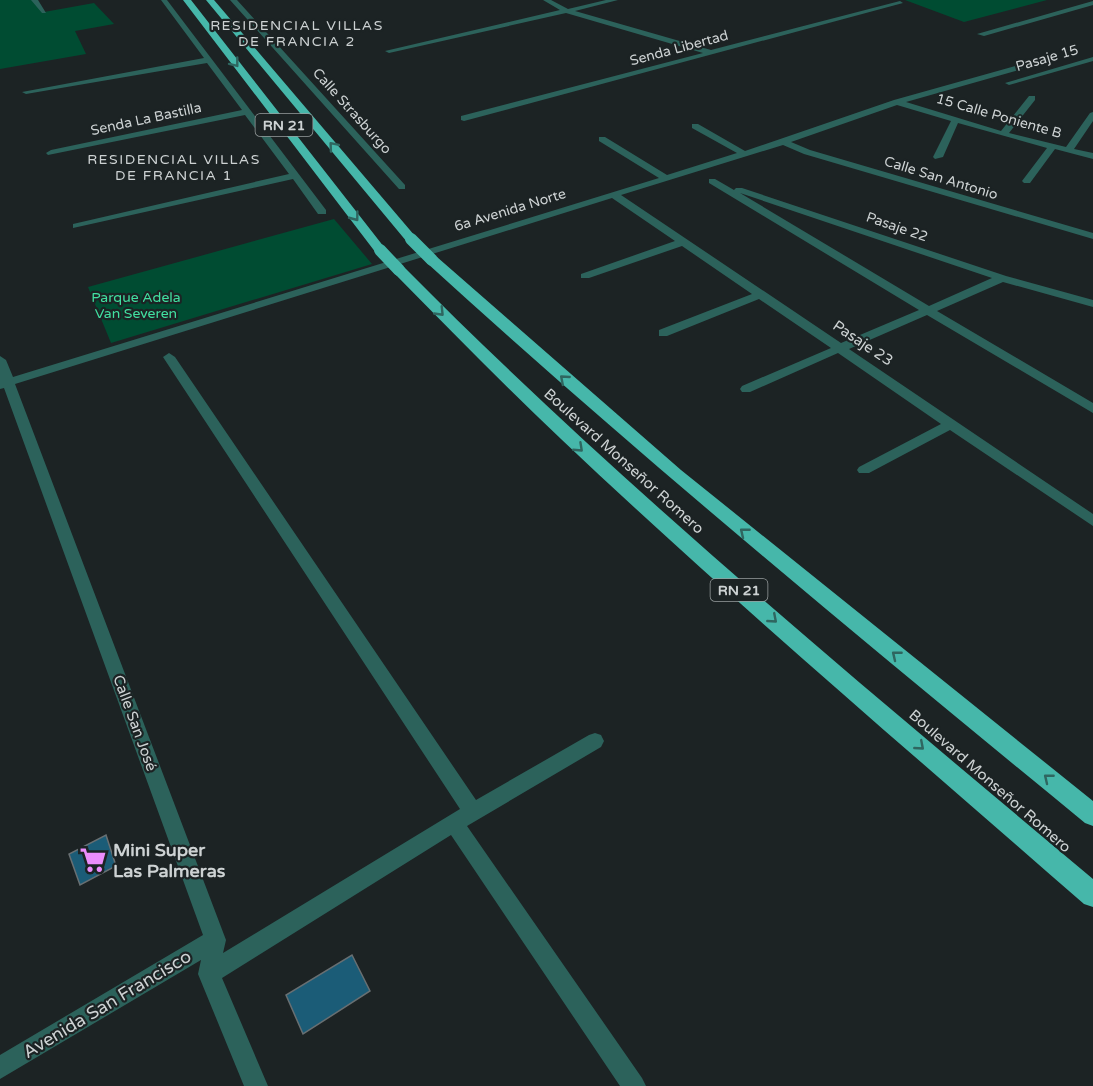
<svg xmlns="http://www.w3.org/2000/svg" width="1093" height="1086" font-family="'Varela Round',sans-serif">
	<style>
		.green { fill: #004c32 }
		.building { fill: #1b5c77; stroke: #686f72; stroke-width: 1.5 }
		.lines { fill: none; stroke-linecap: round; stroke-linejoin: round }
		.minor { fill: #2c625b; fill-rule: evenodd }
		.highway { fill: #46b7aa; fill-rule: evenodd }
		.highway-bridge { stroke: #46b7aa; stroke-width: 12 }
		.oneway { stroke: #2f6660 }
		.labels { text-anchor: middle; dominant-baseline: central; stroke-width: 4.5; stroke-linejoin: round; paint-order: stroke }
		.far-neighbourhood-label { font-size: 14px; letter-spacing: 1.5px; fill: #cdd2d3; stroke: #1c2324 }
		.far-street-label { font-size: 14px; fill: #cdd2d3; stroke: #1c2324 }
		.shield { fill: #1c2324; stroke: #989e9e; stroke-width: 1.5 }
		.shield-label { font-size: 14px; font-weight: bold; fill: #cdd2d3 }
		.far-park-label { font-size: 14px; fill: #41e0a1; stroke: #1c2324 }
		.street-label { font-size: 15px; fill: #cdd2d3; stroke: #1c2324 }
		.near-poi-label { font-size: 18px; font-weight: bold; fill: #cdd2d3; stroke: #1c2324; text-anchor: start }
		.near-street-label { font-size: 18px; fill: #cdd2d3; stroke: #1c2324 }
	</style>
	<rect width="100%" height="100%" fill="#1c2324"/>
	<path class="green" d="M0,0h34l10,12 50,-9 20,21 -39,7 11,23 -86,15z
		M905,0h142l-83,22z
		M334,219l38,45 -261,79 -23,-56z"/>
	<path class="building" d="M106,835l10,31 -36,19 -11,-31z
		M352,955l18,36 -67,43 -17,-39z"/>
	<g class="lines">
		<path class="minor" d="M31,0h7l8,13h-4z
			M161,0h6l159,210v4h-8l-25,-35 -220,49v-4l216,-50 -44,-59 -197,40 -2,-2 5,-3 191,-40 -35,-47 -181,31 -4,-2 182,-34z
			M230,0h7l168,185v4h-6z
			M543,0h8l17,9 38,-9h12l-43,11 136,39 189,-49 3,2 -439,118 -3,-1v-4l242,-63 -137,-40 -177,40 -4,-2 175,-41z
			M1093,1v4l-109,31 -7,-2z
			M1093,57v4l-84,24 -4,-2z
			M1019,65l4,2 -1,2 -116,33 95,29 28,-35h6v4l-26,33 57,14 24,-34 3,-1v9l-19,28 19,4v6l-38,-10 -25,34h-6l-2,-2 25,-33 -89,-25 -15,34 -8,2 -2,-2 18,-36 -54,-16 -106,37 19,8 283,83v6l-289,-85 -21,-9 -162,50 220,148 78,-33 -210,-127v-4h6l19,11 2,-2h6l264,88 87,24v7l-90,-25 -66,29 156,92v10l-166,-98 -78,34 244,165v12l-143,-96 -81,43h-10l-2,-3 2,-3 82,-43 -103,-71 -88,39h-8l-2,-3 2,-3 89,-38 -72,-49 -92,37h-8v-6l93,-36 -70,-48 -93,32h-8v-4l94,-33 -63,-43 -597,186 211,556 -3,13 237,-144 -297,-452 6,-4 6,4 301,443 113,-65 6,-2 6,2 3,6 -3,6 -134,79 175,252 4,8h-26l-169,-251 -229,143 46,108h-24l-46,-112 3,-14 -201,119v-24l203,-120 -199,-547 -4,1v-33l6,4 7,17 646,-199 -60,-37v-4h6l62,38 70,-22 -45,-25v-4h6l47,27 149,-51zM740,193l252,85 -63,28z"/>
		<path class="highway" d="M183,0h8l193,247 2,3 -2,3h-8z
			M206,0h8l201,236 2,3 -2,3h-8z
			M432,256l5,1 244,213 412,331v25l-8,-3c-223,-183 -445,-366 -658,-560l-1,-3 1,-3z
			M399,266l5,1c218,220 452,413 689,612v28l-9,-3c-176,-154 -354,-305 -523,-465 -57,-54 -112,-110 -167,-166l-2,-3 2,-3z"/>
		<path class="highway-bridge" d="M411,239l21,21
			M380,250l19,20"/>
	</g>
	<defs><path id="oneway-chevron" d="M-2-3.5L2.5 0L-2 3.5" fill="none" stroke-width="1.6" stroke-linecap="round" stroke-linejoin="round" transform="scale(1.5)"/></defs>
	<g class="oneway">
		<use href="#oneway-chevron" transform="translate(235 63) rotate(52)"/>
		<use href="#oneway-chevron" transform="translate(333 146) rotate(-130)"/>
		<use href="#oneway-chevron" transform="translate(355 217) rotate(53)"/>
		<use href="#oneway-chevron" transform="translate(440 312) rotate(46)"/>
		<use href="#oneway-chevron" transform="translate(564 379) rotate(-139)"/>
		<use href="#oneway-chevron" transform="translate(579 448) rotate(43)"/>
		<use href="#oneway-chevron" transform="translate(744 532) rotate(-141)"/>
		<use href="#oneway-chevron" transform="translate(773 619) rotate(41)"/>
		<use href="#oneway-chevron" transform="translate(896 655) rotate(-141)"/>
		<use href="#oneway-chevron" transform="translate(920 746) rotate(41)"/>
		<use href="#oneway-chevron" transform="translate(1048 778) rotate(-141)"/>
	</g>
	<defs>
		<g id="supermarket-bare" transform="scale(2.07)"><path d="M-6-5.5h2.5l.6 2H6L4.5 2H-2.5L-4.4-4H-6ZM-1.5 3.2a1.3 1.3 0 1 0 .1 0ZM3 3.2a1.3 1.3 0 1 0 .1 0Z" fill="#eb8dfc" stroke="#1c2324" stroke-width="2.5" paint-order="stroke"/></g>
	</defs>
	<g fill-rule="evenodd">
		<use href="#supermarket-bare" x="93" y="860"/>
	</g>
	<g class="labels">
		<g class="far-neighbourhood-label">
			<text x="297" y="25">RESIDENCIAL VILLAS<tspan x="297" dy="16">DE FRANCIA 2</tspan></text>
			<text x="174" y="159">RESIDENCIAL VILLAS<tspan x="174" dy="16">DE FRANCIA 1</tspan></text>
		</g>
		<g class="far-street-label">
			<text transform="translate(679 48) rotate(-15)">Senda Libertad</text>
			<text transform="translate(1047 58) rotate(-16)">Pasaje 15</text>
			<text transform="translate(352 111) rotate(48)">Calle Strasburgo</text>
			<text transform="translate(999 116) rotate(16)">15 Calle Poniente B</text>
			<text transform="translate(146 119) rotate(-12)">Senda La Bastilla</text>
			<text transform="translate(941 178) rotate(17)">Calle San Antonio</text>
			<text transform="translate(510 210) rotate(-17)">6a Avenida Norte</text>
			<text transform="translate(897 227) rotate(19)">Pasaje 22</text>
		</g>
		<g class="shield">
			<rect x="255.5" y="114" width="57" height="22" rx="4.5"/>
			<rect x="710.5" y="579" width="57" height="22" rx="4.5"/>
		</g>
		<g class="shield-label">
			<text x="284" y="125">RN 21</text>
			<text x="739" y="590">RN 21</text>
		</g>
		<g class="far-park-label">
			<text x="136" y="297">Parque Adela<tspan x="136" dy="16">Van Severen</tspan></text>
		</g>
		<g class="street-label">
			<text transform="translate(863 343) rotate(34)">Pasaje 23</text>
			<text transform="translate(624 461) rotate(42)">Boulevard Monseñor Romero</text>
			<text transform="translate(135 723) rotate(70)">Calle San José</text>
			<text transform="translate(990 781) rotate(41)">Boulevard Monseñor Romero</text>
		</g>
		<g class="near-poi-label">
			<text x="113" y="850">Mini Super<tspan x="113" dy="21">Las Palmeras</tspan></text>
		</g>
		<g class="near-street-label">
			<text transform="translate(107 1004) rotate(-31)">Avenida San Francisco</text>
		</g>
	</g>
</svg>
